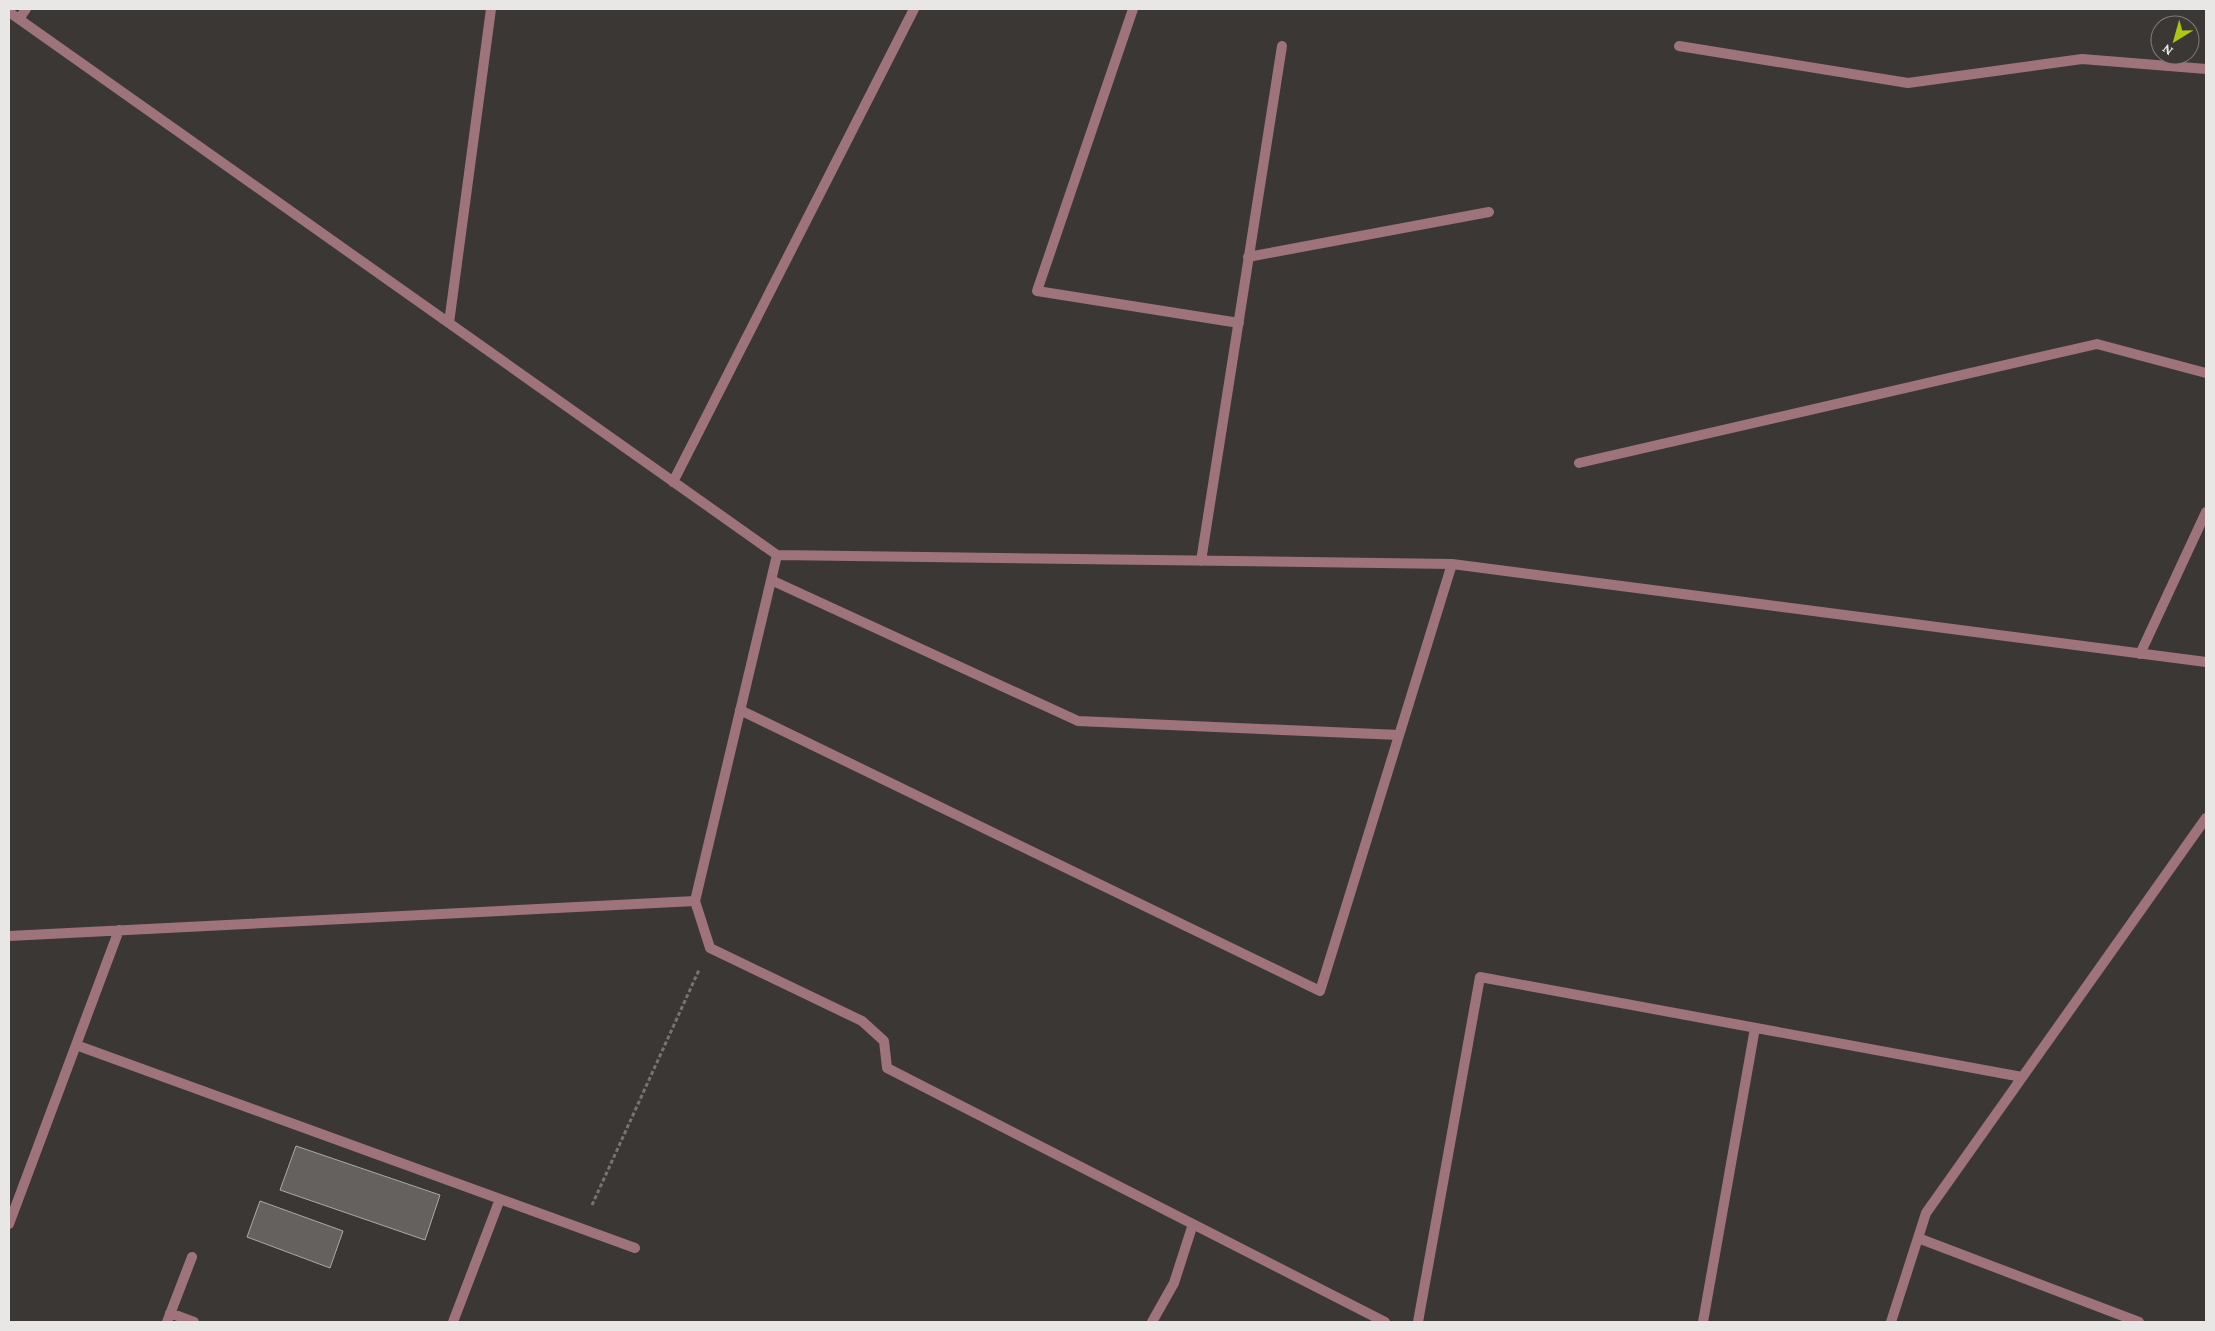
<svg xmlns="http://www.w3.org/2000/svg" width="2215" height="1331" font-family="'Crimson Pro',serif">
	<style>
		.building { fill: #64615e; stroke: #ada9a6 }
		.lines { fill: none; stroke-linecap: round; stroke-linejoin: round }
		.path { stroke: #777372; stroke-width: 3; stroke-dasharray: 4 2.5; stroke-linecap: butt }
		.minor { stroke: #9e737a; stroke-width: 10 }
	</style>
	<rect width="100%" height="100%" fill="#3b3735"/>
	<path class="building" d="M296,1146l144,49 -15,45 -145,-50z
		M260,1201l83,30 -13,37 -83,-31z"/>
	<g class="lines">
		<path class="path" d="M592,1205l107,-235"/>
		<path class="minor" d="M1133,9l-96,282 202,32
			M9,12l768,543 675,9 754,98
			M19,19l7,-10
			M1679,46l229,37 174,-24 124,10
			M1248,257l241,-45
			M449,323l42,-314
			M1579,463l518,-119 109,29
			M673,482l241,-473
			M777,555l-82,346 15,47 152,73 22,20 3,27 498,254
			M1201,561l81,-515
			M771,580l307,141 321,14
			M2140,654l66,-142
			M740,710l580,281 132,-427
			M9,936l686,-35
			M76,1045l559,203
			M9,1224l110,-294
			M1918,1238l221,84
			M170,1313l24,9
			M167,1322l25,-65
			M453,1322l47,-123
			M1152,1322l22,-39 19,-59
			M1418,1322l62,-345 542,100
			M1703,1322l52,-294
			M1891,1322l35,-109 280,-395"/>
	</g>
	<rect width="2215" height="1331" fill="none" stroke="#e9e7e6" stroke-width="20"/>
	<g transform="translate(2175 40) rotate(217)"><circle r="24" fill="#3b3735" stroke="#817d7c"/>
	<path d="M0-4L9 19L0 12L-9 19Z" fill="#acc613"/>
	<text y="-8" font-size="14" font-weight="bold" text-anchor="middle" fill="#e9e7e6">N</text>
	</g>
</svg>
